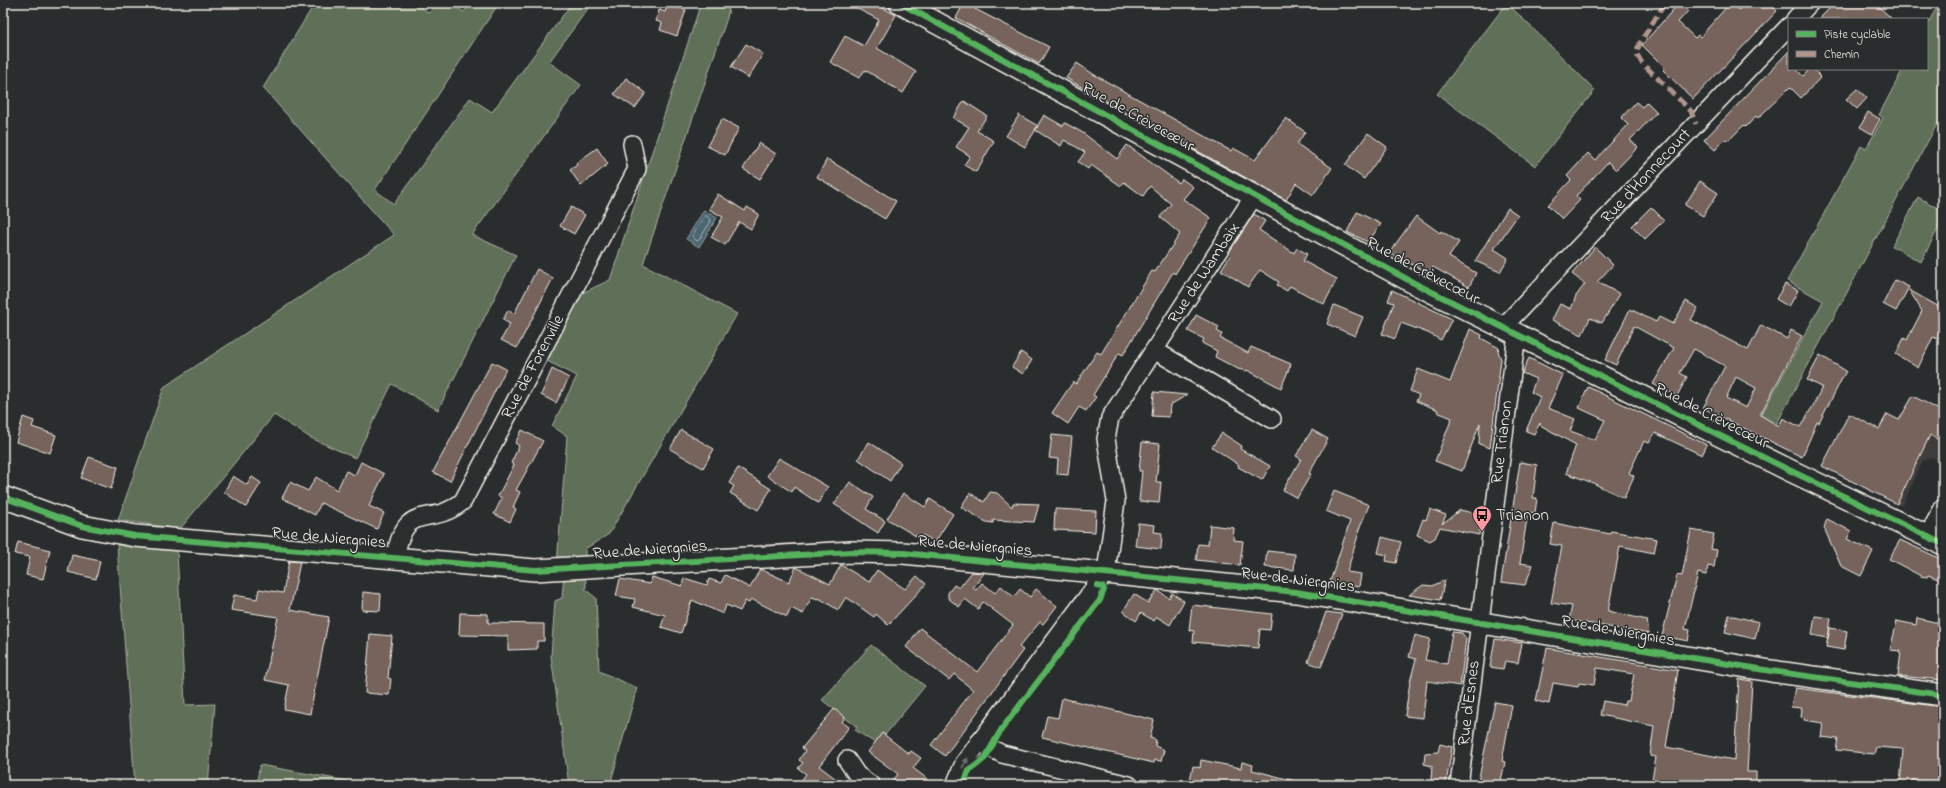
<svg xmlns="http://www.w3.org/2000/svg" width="1946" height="788" font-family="'Indie Flower',sans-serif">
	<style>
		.built { fill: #403d3c }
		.green { fill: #617058; stroke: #aab0a0 }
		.water { fill: #4c6571; stroke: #8f9da1 }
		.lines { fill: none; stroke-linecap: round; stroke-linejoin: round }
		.shore { stroke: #b1b9b8; stroke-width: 1 }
		.building { fill: #74635b; stroke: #f4f1e8; fill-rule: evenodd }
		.minor-casing { stroke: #f4f1e8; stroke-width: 20 }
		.tertiary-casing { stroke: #f4f1e8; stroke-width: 24 }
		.minor { stroke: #2a2d2e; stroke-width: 17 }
		.tertiary { stroke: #2a2d2e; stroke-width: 21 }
		.quiet { stroke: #b2968c; stroke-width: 5; stroke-dasharray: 10 5; stroke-linecap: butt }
		.cycleway-casing { stroke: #2a2d2e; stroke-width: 8 }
		.cycleway { stroke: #56b35d; stroke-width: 6 }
		.oneway { fill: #71726f }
		.labels { text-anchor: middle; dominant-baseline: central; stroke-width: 3; stroke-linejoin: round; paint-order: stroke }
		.street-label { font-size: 17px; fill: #f4f1e8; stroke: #2a2d2e }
		.poi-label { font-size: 17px; fill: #f4f1e8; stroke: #2a2d2e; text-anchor: start }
	</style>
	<rect width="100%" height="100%" fill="#2a2d2e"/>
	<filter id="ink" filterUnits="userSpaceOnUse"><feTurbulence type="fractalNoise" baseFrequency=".025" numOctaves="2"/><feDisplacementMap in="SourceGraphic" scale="8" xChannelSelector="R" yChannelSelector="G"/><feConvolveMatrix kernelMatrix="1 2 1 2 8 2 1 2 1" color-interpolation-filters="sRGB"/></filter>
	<g filter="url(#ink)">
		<path class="built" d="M1939,430l4,2v31l-11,-6 -9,4 -21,45 -39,-19 65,-53 7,4z"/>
		<path class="green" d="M315,3h99l15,10 7,-10h14l14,9 6,-9h29l-124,187 19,14 76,-106 22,14 80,-109h20l-43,59 32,23 -109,150 44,20 -78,155 -46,-26 -37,74 -44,-20 -37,-23 -94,114 -62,-9 46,-133 230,-152 -131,-147z
			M701,3h29l-3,15 -84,246 94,50 -128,220 -24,15 1,41 10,8 3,73 38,17 -27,97h-41l-18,-129 4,-55 7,-3 3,-36 -8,2 10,-128 -15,-10 25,-50 -32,-16 35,-66 30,-14z
			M1507,3l88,87 -60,76 -98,-72z
			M1939,3h4v110l-175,327 -16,-8 71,-131 -36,-20 74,-135 5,3 17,-31 -4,-3 24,-46h24v-44z
			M1918,197l25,14v8l-22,43 -29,-16z
			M117,545l60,6 8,154 30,-1 -7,81h-73z
			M871,645l54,41 -40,49 -3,-2 -7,10 -20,-13 2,-3 -35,-27z
			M260,765l109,20h-113z"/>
		<path class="water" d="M704,210l13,8 -18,29 -13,-8z"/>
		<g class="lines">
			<path class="shore" d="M707,216l4,5 -12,19 -2,1 -5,-5 12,-19z"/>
		</g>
		<path class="building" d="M847,3h27l22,12 -19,33 39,24 -13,21 -38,-23 -6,8 -29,-16 15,-26 19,10 15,-26z
			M964,3h15l-4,6 74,38 -10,17 -83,-46z
			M1679,3l9,8 -10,11 17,16 3,-3 2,2 30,-34 9,7 6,-7h24l8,8 -84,88 -30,-29 2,-2 -23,-23z
			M1835,3h40l17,16h-73z
			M668,4l18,6 -9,26 -17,-6 2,-7 -6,-2 3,-11 6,2z
			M746,44l17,10 -15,24 -17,-11z
			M1789,51v18h7l7,7 7,-7h3l8,8 -20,21 -11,-11 -32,31 -2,-2 -10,11 -2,-2 -16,16 -2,-2 -11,11 -11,-10z
			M1077,63l16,11 138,77 2,-3 22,12 31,-42 19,14 -8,12 35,24 -19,27 -17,-12 -10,17 -143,-79 2,-2 -34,-18 -2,2 -43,-25z
			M626,78l20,15 -11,15 -21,-14z
			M1857,89l10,9 -10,11 -11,-10z
			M964,101l23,15 -10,15 17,10 -18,31 -12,-7 6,-9 -14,-9 13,-20 -16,-9z
			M1636,102l6,5 5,-5 10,10 -27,28 8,7 -22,23 -8,-8 -32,34 4,4 -18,19 -14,-14 23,-25 -4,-4 21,-23 7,7 33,-35 -7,-7z
			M1868,112l12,7 -8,15 -12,-7z
			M1019,115l19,11 -13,21 -19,-11z
			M1044,115l19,11 2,-3 18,10 34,26 10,-14 52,38 3,-4 11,8 -10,12 28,19 -36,56 -2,-2 -50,83 -4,-2 -26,42 3,2 -10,14 -7,-4 -11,17 -16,-11 21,-31 3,2 21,-32 4,2 51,-83 3,1 25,-38 -20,-17 11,-13 -21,-18 -7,10 -19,-14 -3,4 -30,-21 -3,4 -10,-7 7,-10 -21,-12 -3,6 -26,-16z
			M722,119l17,9 -14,27 -18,-9z
			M1368,133l19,14 -23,32 -19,-14z
			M759,143l17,11 -16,25 -17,-10z
			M597,148l11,16 -27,22 -11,-16 7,-5 -1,-2z
			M827,159l69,42 -11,18 -68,-42z
			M1700,181l18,12 -15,23 -18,-11z
			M718,194l27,17 2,-4 12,7 -8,15 -12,-7 -14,23 -14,-8 12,-20 -14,-8z
			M571,207l14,8 -11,19 -14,-8z
			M1651,207l13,13 -19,19 -13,-13z
			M1508,208l10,7 -24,34 14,9 -8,14 -25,-11z
			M1357,212l24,12 -13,18 -21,-10z
			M1254,214l11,7 -6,9 35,23 3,-5 10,6 -4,7 34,18 -13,25 -34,-18 -3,5 -10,-6 2,-3 -19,-12 -12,17 -27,-17 10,-16 -2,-2z
			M1416,216l24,17 1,-2 18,11 -10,15 27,16 -7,14 -36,-20 -4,6 -40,-20z
			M1595,247l18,18 -16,17 23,12 -18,29 -12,-5 -8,17 -30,-15 8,-16 11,5 5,-13 9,-12 -13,-10z
			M537,269l16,9 -36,70 -16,-8 9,-16 -7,-4 5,-10 6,4z
			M1895,280l14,7 -13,24 -13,-7z
			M1785,284l13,6 -9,17 -13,-8z
			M1392,290l60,29 -11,21 -13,-7 -27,-10 -6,16 -13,-5 12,-31 -6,-2z
			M1909,290l34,19v20l-5,10 -5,-2 -15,31 -22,-14 8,-16 3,2 15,-29z
			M1686,301l12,7 -7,12 57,30 13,-25 26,14 4,-9 11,6 -42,79 19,11 4,-8 17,9 13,-21 9,-19 -15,-7 13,-25 26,16 -27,52 -2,-1 -15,35 -99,-49 22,-42 -31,-17 -14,24 7,4 -10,19 -24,-12 21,-36 -40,-22 -18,39 -11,-5 25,-51 26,13 3,-5 14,7zM1736,377l20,11 -10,20 -20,-10z
			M1334,305l29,12 -8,19 -28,-12z
			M1196,315l23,12 -2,4 5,3 -2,4 28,15 3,-6 40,17 -10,24 -34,-18 -1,1 -8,-2 -23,-12 2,-6 -15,-8 2,-4 -16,-8z
			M1470,329l12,6 -1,3 18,10 -1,3 3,8 -11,89 -11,-4 1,-21 -18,48 -27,-10 17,-43 -15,-6 1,-2 -22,-9 3,-6 -9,-4 8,-22 32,13z
			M1021,352l11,8 -9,14 -11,-7z
			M1529,358l34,17 -15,33 27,11 -5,12 25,9 10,-20 -26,-12 9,-21 119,58 -5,10 -47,-22 -6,10 -5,-2 -15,32 5,3 -10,22 -31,-15 -27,-10 10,-28 -36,-20v-2l-6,11 -8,-3 14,-34 -9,-5 5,-13 -14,-6z
			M492,362l14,7 -56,112 -17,-9z
			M552,369l17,9 -13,25 -15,-8z
			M1154,392l33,3 -17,10 -1,12 -17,-1z
			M1913,396l30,16v30l-13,-7 -33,69 -75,-38 27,-52 30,15 8,-15 12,6z
			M23,417l11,4 -2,6 24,8 -6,18 -34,-11z
			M522,430l21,11 -27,49 4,2 -7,15 3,2 -6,13 -16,-8 8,-16 -4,-2 16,-31 -3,-2 8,-17 -4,-3z
			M681,430l33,19 -11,19 -33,-19z
			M1312,430l16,9 -19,34 2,1 -14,24 -14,-8 18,-31 -5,-3z
			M1222,433l20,13 -2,3 30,17 -8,14 -24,-13 1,-2 -27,-18z
			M1052,435l20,2 -4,38 -11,-1 1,-15 -9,-1z
			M869,442l32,21 -11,18 -32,-22z
			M1142,442l18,2 -4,38h5l-2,21 -20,-2 3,-30h-3z
			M89,457l29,10 -7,22 -30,-11z
			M779,458l49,29 -10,16 -24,-16 -2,5 -25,-16z
			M361,462l23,12 -15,32 15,7 -7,16 -56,-26 -6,12 -33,-17 8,-16 18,9 8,-14 21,13 9,-19 9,4z
			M1520,462l17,3 -4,33h4l-2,15 -7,-1 -8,51 13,2 -8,20 -24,-3z
			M738,468l33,21 -13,21 -28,-17 4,-7 -5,-3z
			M233,476l14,9 5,-8 9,6 -15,24 -22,-15z
			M850,482l23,15 -7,12 19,12 -7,12 -44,-29z
			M1334,491l35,14 -11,27h1l-12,40 14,2 -2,13 -29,-5 20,-61 -24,-10z
			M990,492l7,1 15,14 1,-4 26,1 -5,18 -41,-2v3l-7,-1 -25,-15 9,-14 14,9z
			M903,493l22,14 5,-8 23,15 -18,28 -12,-7 -2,4 -34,-20z
			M1055,509l41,2 -1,21 -41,-2z
			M1430,509l16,6 -4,9 18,-14 22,5 -3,20 -39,-8 -5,11 -5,3 -13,-6 6,-16 3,1z
			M1827,519l24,12 -4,8 26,12 -12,25 -20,-10 -17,-38z
			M1138,523l17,2 -1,7 8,1 -1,16 -26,-3z
			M1554,523l56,11 1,-3 46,8 -3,14 -34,-7 -12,65 39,9 2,14 -80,-14 3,-14 -21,-3 11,-57 -12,-2z
			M1210,525l24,3 -1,12 10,1 -3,24 -44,-5 2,-16 10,1z
			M1691,530l23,4 -3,15 6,1 -3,17 -6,-1 -2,9 -8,-2 -13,56 5,1 -2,11 -26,-5 15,-61 5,1z
			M1382,537l19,5 -5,21 -10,-2 1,-6 -9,-2z
			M1900,540l43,20v21l-15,-6 -1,2 -6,-1 -32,-17z
			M18,542l32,8 -7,29 -17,-4 4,-18 -15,-3z
			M1267,551l28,3 -1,16 -29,-3z
			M72,555l28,6 -4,18 -28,-7z
			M289,561l11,1 -10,48 39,7 -19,97 -26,-5 5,-24 -24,-5 13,-63 -47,-7 3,-15 23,4 2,-10 24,4z
			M841,565l28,17 8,-12 28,19 12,-13 9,8 -38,41 -12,-11 -2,3 -28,-20 -8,13 -19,-12 -1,1 -6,-2 -9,17 -12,-6 -4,9 -36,-18 -2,4 -4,-2 -5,10 -14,-6 -3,9 -31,-14 -11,33 -20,-6 4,-12 -32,-8 2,-8 -19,-3 4,-17 30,5 2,-7 30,9 2,-8 23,7 2,-6 12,4 4,-8 25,13 10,-19 29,13 7,-15 34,17z
			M972,572l12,1 -11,15 3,2 6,-7 13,10 6,-7 13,11 6,-8 10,8 6,-8 21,17 -14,18 -3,-2 -21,25 4,3 -78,106 -14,-11 42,-55 -19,-16 -5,6 -43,-33 14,-19 57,44 36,-47 -30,-23 -5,7 -13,-10 -6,8 -11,-9v-5l6,-8 5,3z
			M1445,580l-5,20 -31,-5 14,-10 9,1z
			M1157,590l12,8 3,-5 12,8 -14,24 -13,-8 -3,4 -13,-8 -5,8 -13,-10 11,-17 14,9z
			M363,592l18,2 -1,17 -18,-1z
			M1192,605l80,9 -2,16 -10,-1 -2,19 -65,-6 1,-11 -5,-1z
			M1326,612l16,2 -21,53 -13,-5z
			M460,613l28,1v9l56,1v17h-7v8l-29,1v-14l-49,-1z
			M1729,615l30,7 -4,17 -30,-7z
			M1815,616l16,2 -3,20 -16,-3z
			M1917,618l26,6v56l-45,-4 3,-25 -11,-1 7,-29 19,4z
			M1830,628l17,3 -3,19 -18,-3z
			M1452,632l10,1 4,6 -6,47 -33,-5 -4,37 -18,-2 5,-34 6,-23 -7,-2 6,-22 15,4 -5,21 22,4z
			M370,634l22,2 -4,42 3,1 -2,16 -24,-2z
			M1495,639l27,4 -4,20 -13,-2 -2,8 -13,-2z
			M1547,648l131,22 -12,77 68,13 5,-81 13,2 -5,91h9v13h-105l5,-28 -6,-1 4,-30 -54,-11 3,-14 21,4 1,-4h4l5,-27 -37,-6 -3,17 -15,-2 -1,4 -25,-4 -4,21 -13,-3z
			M1795,688l148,19v75l-31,-2v5h-12l3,-36 -27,-2 -2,7 -38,-4 2,-11 -17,-2 2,-14 -19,-3 1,-2 -4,-1 1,-9 -11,-1z
			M1062,698l92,22 -4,18 6,2 -1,6 9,4 -3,11 -6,-1 -1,3 -112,-26 5,-21 11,2z
			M1495,702l17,3 -10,56 3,1 -5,23h-21l1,-2 -2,-1z
			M834,709l11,8 -3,5 7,5 -30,39 25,19h-46l8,-11 -8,-6 5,-5 -4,-3 6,-9 -3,-3z
			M882,733l27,21 2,-3 10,7 -8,10 22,17h-45l8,-11 -30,-22z
			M1440,744l12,3 -6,37 -15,-2 1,-16 -8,-2 1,-11 13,-1z
			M1201,760l40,8 1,-6 11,3 -1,5 43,11v4h-106l4,-19 7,2z"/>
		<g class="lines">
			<g class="minor-casing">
				<path id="minor" d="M1795,19l15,-16
					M1503,327l286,-301
					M1154,350l118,69
					M1927,537l16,-29
					M395,558c11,-61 35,-28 68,-57l174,-332 -5,-25
					M979,742l23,12 127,31
					M847,760l10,15 14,10
					M955,785l9,-22 142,-191 10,-71 -10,-62 4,-21 144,-222
					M1459,785l58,-451"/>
			</g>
			<g class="tertiary-casing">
				<path id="tertiary" d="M900,3l514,280 375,187 154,74
					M3,497l79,29 53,10 400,34 317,-18 51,1 393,39 475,79 172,24"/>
			</g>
			<use href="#minor" class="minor"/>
			<use href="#tertiary" class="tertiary"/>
			<path class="quiet" d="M1665,3l-25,40 -4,10 6,10 49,48 5,13"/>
			<g class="cycleway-casing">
				<path id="cycleway" d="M900,3l514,280 375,187 154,74
					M3,497l79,29 53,10 400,34 317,-18 51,1 393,39 475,79 172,24
					M963,785l6,-14 16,-13 16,-28 99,-130 4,-10 -1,-3 -6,-1"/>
			</g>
			<use href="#cycleway" class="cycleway"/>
		</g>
		<defs><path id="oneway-solid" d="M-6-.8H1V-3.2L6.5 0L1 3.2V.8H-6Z"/></defs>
		<use class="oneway" href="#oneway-solid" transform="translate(965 763) rotate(-60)"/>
	</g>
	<defs>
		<g id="bus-pin" transform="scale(1)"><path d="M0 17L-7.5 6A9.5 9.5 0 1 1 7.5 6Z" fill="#ff9aa2" stroke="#2a2d2e"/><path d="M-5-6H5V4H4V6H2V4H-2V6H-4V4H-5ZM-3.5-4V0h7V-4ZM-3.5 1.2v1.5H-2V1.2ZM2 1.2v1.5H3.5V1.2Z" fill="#111"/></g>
	</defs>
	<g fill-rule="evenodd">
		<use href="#bus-pin" x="1482" y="515"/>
	</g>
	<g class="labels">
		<g class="street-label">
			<text transform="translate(1138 117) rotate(29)">Rue de Crèvecœur</text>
			<text transform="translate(1646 176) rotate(-47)">Rue d'Honnecourt</text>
			<text transform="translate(1423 271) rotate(28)">Rue de Crèvecœur</text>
			<text transform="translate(1204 273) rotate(-57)">Rue de Wambaix</text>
			<text transform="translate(533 367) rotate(-62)">Rue de Forenville</text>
			<text transform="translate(1712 416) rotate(27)">Rue de Crèvecœur</text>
			<text transform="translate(1502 442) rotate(-83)">Rue Trianon</text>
			<text transform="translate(329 538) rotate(5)">Rue de Niergnies</text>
			<text transform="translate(975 546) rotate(5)">Rue de Niergnies</text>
			<text transform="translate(650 550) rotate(-4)">Rue de Niergnies</text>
			<text transform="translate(1298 580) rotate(7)">Rue de Niergnies</text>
			<text transform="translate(1618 631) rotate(10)">Rue de Niergnies</text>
			<text transform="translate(1469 703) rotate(-83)">Rue d'Esnes</text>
		</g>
		<g class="poi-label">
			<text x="1496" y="515">Trianon</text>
		</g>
	</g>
	<rect width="1946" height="788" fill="none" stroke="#2a2d2e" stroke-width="16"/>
	<rect x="8" y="8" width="1930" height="772" fill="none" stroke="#f4f1e8" stroke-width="1.5" filter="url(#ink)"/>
	<rect x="1788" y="18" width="140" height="52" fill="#2a2d2e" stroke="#7b7b78"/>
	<rect x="1796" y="31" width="20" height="6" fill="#56b35d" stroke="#7b7b78"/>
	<text x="1824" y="38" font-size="12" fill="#f4f1e8">Piste cyclable</text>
	<rect x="1796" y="51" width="20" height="6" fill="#b2968c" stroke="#7b7b78"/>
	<text x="1824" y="58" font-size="12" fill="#f4f1e8">Chemin</text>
</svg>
